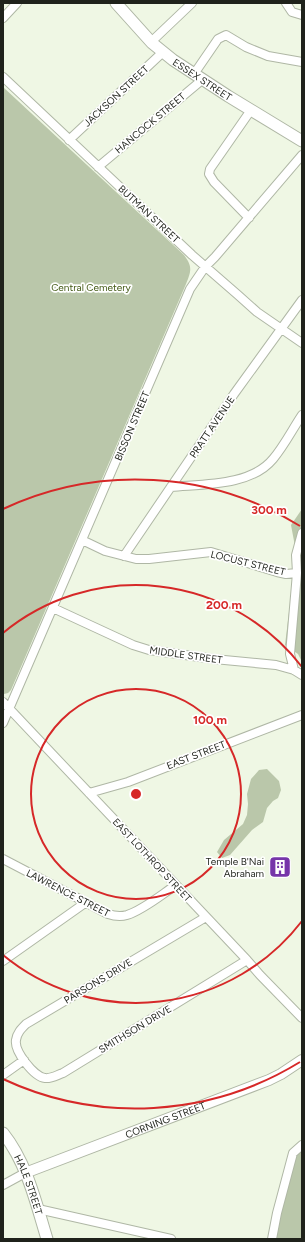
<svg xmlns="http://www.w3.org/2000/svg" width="305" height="1242" font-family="Figtree,sans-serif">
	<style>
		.green { fill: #bac7aa }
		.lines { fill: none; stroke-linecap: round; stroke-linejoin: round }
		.minor-casing { stroke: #afb7a5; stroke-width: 10 }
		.tertiary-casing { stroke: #afb7a5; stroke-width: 12 }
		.secondary-casing { stroke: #afb7a5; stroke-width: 13 }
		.minor { stroke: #fff; stroke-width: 8 }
		.tertiary { stroke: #fff; stroke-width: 10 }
		.secondary { stroke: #fff; stroke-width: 11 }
		.ring { fill: none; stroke: #d62828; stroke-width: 2 }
		.labels { text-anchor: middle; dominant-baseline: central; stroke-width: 3.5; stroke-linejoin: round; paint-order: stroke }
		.street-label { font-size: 10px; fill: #1f221b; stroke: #fff }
		.park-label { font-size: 10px; fill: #425914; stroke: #fff }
		.poi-label { font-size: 10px; fill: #1f221b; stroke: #fff; text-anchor: end }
		.centre { fill: #d62828; stroke: #fff; stroke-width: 2 }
		.ring-label { font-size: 12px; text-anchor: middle; font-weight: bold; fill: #d62828; stroke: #fff; stroke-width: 3.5; stroke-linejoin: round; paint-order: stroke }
	</style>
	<rect width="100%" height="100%" fill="#eff7e4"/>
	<path class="green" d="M3,87l181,168c9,12 7,16 2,29l-175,406 -3,3 -4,1 -1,-2z
		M302,509v153l-4,-8 -13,-9 4,-33 10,-32 -5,-39 -3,-16z
		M267,769l12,12 2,9 -3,8 -5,3 -6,7 -4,14 -11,8 -22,25 -8,3 -5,-6 7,-12 19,-16 4,-9 1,-11 -1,-10 4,-15 8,-9z
		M302,1144v95h-31l22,-86z"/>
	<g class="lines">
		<g class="minor-casing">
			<path id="minor" d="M286,3l6,9 10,3
				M3,18l14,-15
				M151,42l41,-39
				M194,74l24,-35 8,-4 20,12 22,9 34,6
				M3,77l189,178 46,40 19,17 45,31
				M69,140l94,-88
				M98,167l104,-87
				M249,218l-35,-36 -5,-8 1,-5 41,-59
				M171,487c32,-3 80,-1 102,-28 11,-13 19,-29 29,-44
				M82,540l23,11 31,8h13l62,-7 66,20 9,2 11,-1
				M124,556l110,-162 68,-94
				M53,608l80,37 16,5 65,9 62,6 18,5 8,5
				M294,670l-4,-16 7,-81 -1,-18 6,-22
				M3,702l244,258 13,15 42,43
				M3,723l187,-434 15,-22 10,-10 87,-102
				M89,793l39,-11 174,-67
				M3,859l105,55c6,2 12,3 19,1 16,-5 34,-20 49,-30
				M206,917l-180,107c-5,5 -9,9 -10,16 -2,11 18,37 29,38 6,1 12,-3 18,-5l184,-113
				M3,961l82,-58
				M3,1075l21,-15
				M3,1185l22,-12
				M38,1209l133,30
				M272,1239l5,-26 16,-60 9,-8"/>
		</g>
		<g class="tertiary-casing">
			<g id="tertiary">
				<path id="s1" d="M25,1173l244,-93 12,-6 21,-14"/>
			</g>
		</g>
		<g class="secondary-casing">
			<g id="secondary">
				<path id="s2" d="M116,3l36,40 21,17 55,36 74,45"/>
				<path id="s3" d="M3,1133c24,30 33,70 44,106"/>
			</g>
		</g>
		<use href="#minor" class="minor"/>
		<use href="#tertiary" class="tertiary"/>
		<use href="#secondary" class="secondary"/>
	</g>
	<g class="ring">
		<circle cx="136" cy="794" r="105"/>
		<path d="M302 921A209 209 0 0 1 3 955M3 633A209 209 0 0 1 302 667"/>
		<path d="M300 1062A314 314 0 0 1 3 1079M3 509A314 314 0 0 1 300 526"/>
	</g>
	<defs>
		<g id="building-square" transform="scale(1.15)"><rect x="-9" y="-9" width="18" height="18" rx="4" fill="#7635a9" stroke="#fff"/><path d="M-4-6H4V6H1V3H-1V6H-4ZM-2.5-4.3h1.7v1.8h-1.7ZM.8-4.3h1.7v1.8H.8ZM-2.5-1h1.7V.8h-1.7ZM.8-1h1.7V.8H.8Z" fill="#fff"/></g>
	</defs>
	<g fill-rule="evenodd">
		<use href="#building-square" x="280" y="867"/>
	</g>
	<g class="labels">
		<g class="street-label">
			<text stroke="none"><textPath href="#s2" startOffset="116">ESSEX STREET</textPath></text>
			<text transform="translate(116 96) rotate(-43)">JACKSON STREET</text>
			<text transform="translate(150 123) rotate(-40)">HANCOCK STREET</text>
			<text transform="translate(149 214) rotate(43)">BUTMAN STREET</text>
			<text transform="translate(132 426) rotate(-67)">BISSON STREET</text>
			<text transform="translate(212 427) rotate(-56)">PRATT AVENUE</text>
			<text transform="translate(248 563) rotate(14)">LOCUST STREET</text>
			<text transform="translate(186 655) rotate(8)">MIDDLE STREET</text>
			<text transform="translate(196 755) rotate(-21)">EAST STREET</text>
			<text transform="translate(152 860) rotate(47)">EAST LOTHROP STREET</text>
			<text transform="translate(68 893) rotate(27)">LAWRENCE STREET</text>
			<text transform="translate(98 981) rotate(-31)">PARSONS DRIVE</text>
			<text transform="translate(135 1029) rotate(-31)">SMITHSON DRIVE</text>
			<text stroke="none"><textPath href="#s1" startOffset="150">CORNING STREET</textPath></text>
			<text stroke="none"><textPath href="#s3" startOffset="58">HALE STREET</textPath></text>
		</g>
		<g class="park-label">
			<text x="91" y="287">Central Cemetery</text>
		</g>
		<g class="poi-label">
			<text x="264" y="861">Temple B'Nai<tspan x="264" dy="12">Abraham</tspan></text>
		</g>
	</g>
	<circle cx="136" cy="794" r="6" class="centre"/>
	<g class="ring-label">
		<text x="269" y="514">300 m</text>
		<text x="224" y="609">200 m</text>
		<text x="210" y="724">100 m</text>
	</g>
	<rect width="305" height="1242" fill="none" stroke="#1f221b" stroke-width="8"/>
</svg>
